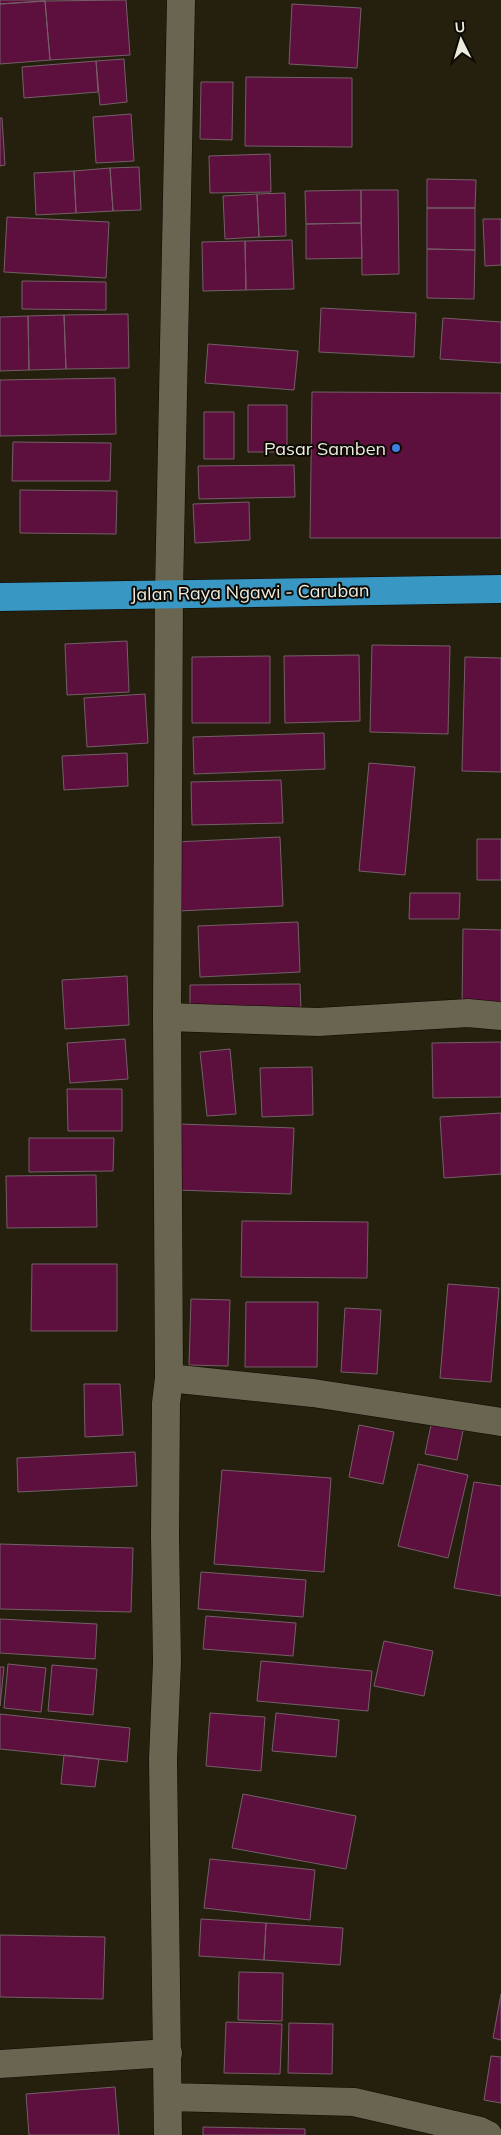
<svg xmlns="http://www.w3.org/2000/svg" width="501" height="2135" font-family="Mulish,sans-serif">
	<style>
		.building { fill: #5d0f3d; stroke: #745f68 }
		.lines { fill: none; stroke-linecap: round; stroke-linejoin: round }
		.minor-casing { stroke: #0e0900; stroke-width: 29 }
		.highway-casing { stroke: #0e0900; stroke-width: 29 }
		.minor { stroke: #6a6550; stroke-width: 28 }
		.highway { stroke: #3998c3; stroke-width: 28 }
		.shop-dot { fill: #3f7fe0; stroke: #0c0a04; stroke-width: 2 }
		.labels { text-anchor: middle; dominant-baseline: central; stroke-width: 4; stroke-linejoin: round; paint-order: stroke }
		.poi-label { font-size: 18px; fill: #eeebdf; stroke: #0c0a04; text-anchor: end }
		.street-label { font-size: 18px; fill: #eeebdf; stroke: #0c0a04 }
	</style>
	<rect width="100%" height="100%" fill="#25200e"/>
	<path class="building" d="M0,0h45v1l-45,3z
		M126,0l4,55 -80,5 -5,-59z
		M45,1l5,59 -50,4v-60z
		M292,4l69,4 -4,60 -68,-4z
		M124,59l3,43 -27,3 -4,-44z
		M96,61l2,31 -74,6 -2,-31z
		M246,77l106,1v69l-107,-1z
		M201,82h32l-1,58 -32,-1z
		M131,114l3,47 -38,2 -3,-46z
		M0,118h2l3,47 -5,1z
		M270,154l1,38 -61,1 -1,-37z
		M139,167l2,43 -28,1 -3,-43z
		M110,168l3,43 -37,2 -2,-42z
		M74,171l2,42 -40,2 -2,-42z
		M427,179l49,1 -1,28h-48z
		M361,190h37l1,84 -37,1z
		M361,190v33l-55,1 -1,-33z
		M285,193l1,43 -27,1 -2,-43z
		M257,194l2,43 -34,2 -2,-43z
		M427,208h48v42l-48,-1z
		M7,217l102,5 -3,56 -102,-6z
		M483,219h18v46l-16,1z
		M361,223l1,35 -56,1v-35z
		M292,240l2,49 -48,1 -1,-49z
		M245,241l1,49 -43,1 -1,-49z
		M427,249l48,1 -1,49 -47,-1z
		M22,281l84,1v28l-84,-1z
		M321,308l95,5 -2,44 -95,-5z
		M128,314l1,54 -63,1 -2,-54z
		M64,315l2,54 -37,1 -1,-54z
		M28,316l1,54 -29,1v-54z
		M443,318l58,4v41l-61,-4z
		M208,344l90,7 -4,39 -89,-7z
		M115,378l1,56 -116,2v-56z
		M312,392l189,1v145h-191z
		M248,405h39v47h-39z
		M204,412h30v47h-30z
		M13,442l98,1 -1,38h-98z
		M294,465l1,32 -96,2 -1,-33z
		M20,490l97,1 -1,43 -96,-1z
		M249,502l1,38 -55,3 -2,-39z
		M127,641l2,51 -62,3 -2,-51z
		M372,645l78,1 -2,88 -78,-2z
		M359,655l1,66 -75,2 -1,-67z
		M270,656v67h-78v-66z
		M465,657l36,1v114l-39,-1z
		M145,694l3,49 -61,4 -3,-49z
		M324,733l1,36 -131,5 -1,-37z
		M127,753l1,33 -64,4 -2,-34z
		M369,763l46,4 -10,108 -46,-4z
		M281,780l2,43 -91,2 -1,-43z
		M280,837l3,69 -105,5 -3,-69z
		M477,839h24v41h-24z
		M410,893h50l-1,26h-50z
		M298,922l2,50 -100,5 -2,-51z
		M463,929l38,1v77l-39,-1z
		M127,976l2,49 -64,4 -3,-49z
		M300,984l1,27 -111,1v-27z
		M125,1039l3,40 -58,4 -3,-40z
		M501,1042v55l-68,1 -1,-55z
		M230,1049l6,65 -29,2 -7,-64z
		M312,1067l1,48 -51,2 -2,-49z
		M67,1089h55v42h-54z
		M501,1113v61l-57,4 -4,-61z
		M179,1124l115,4 -3,66 -114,-4z
		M29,1138h85l-1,33 -84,1z
		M96,1175l1,52 -90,1 -1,-52z
		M242,1221l126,1 -1,56 -126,-1z
		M32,1264h85v67h-86z
		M448,1284l51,4 -8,94 -51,-4z
		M191,1299l39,1 -2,66 -39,-1z
		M246,1302h72l-1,65h-72z
		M345,1308l36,2 -4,64 -36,-2z
		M84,1384h36l3,51 -38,2z
		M432,1420l32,6 -7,34 -32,-6z
		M359,1425l35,7 -11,52 -34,-7z
		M135,1452l2,34 -119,6 -1,-34z
		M418,1464l50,11 -20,83 -50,-12z
		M222,1470l109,8 -7,94 -110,-8z
		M474,1482l27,4v110l-47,-8z
		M0,1544l133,4 -2,64 -131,-3z
		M201,1572l105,8 -3,37 -105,-8z
		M206,1616l90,7 -3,33 -90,-7z
		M0,1619l97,5 -2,35 -95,-6z
		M384,1641l49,10 -9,45 -50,-10z
		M261,1661l111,10 -4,40 -111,-10z
		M8,1664l38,4 -5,44 -37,-4z
		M52,1665l45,4 -4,46 -45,-4z
		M0,1667h4l-4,39z
		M210,1713l55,4 -4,54 -55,-5z
		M276,1713l63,7 -3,37 -64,-6z
		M0,1714l130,14 -3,34 -127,-13z
		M64,1755l35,4 -4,28 -34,-3z
		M243,1794l113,22 -10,53 -114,-21z
		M210,1859l105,11 -5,50 -106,-12z
		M201,1919l65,4 -2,37 -65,-4z
		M266,1923l77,5 -3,37 -76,-5z
		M0,1935l105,2 -2,62 -103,-2z
		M239,1972l44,1 -1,48 -44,-1z
		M501,1994v46l-8,-2z
		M226,2022l56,2 -2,50 -56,-1z
		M289,2023l44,1 -1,50 -44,-1z
		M491,2056l10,1v46l-17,-3z
		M115,2087l4,48h-90l-3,-41z
		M203,2127l102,2v6h-102z"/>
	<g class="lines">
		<g class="minor-casing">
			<path id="minor" d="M167,1017l151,5 150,-9 33,3
				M169,1378l144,15 188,29
				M0,2064l168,-11
				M168,2097l186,5 126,29 8,4
				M168,2135l-5,-376 4,-97 -2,-126 1,-133 3,-25 -2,-361 2,-424 12,-593"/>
		</g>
		<g class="highway-casing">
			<path id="highway" d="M0,597l501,-8"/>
		</g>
		<use href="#minor" class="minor"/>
		<use href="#highway" class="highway"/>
	</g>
	<circle class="shop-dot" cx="396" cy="448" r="5"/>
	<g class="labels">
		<g class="poi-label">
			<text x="386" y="448">Pasar Samben</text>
		</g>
		<g class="street-label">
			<text transform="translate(250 592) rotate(-1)">Jalan Raya Ngawi - Caruban</text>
		</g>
	</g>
	<g transform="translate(461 40) rotate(355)" stroke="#0c0a04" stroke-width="4" paint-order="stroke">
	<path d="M0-4L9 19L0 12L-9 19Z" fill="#eeebdf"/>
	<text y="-8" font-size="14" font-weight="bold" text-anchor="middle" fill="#eeebdf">U</text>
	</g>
</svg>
